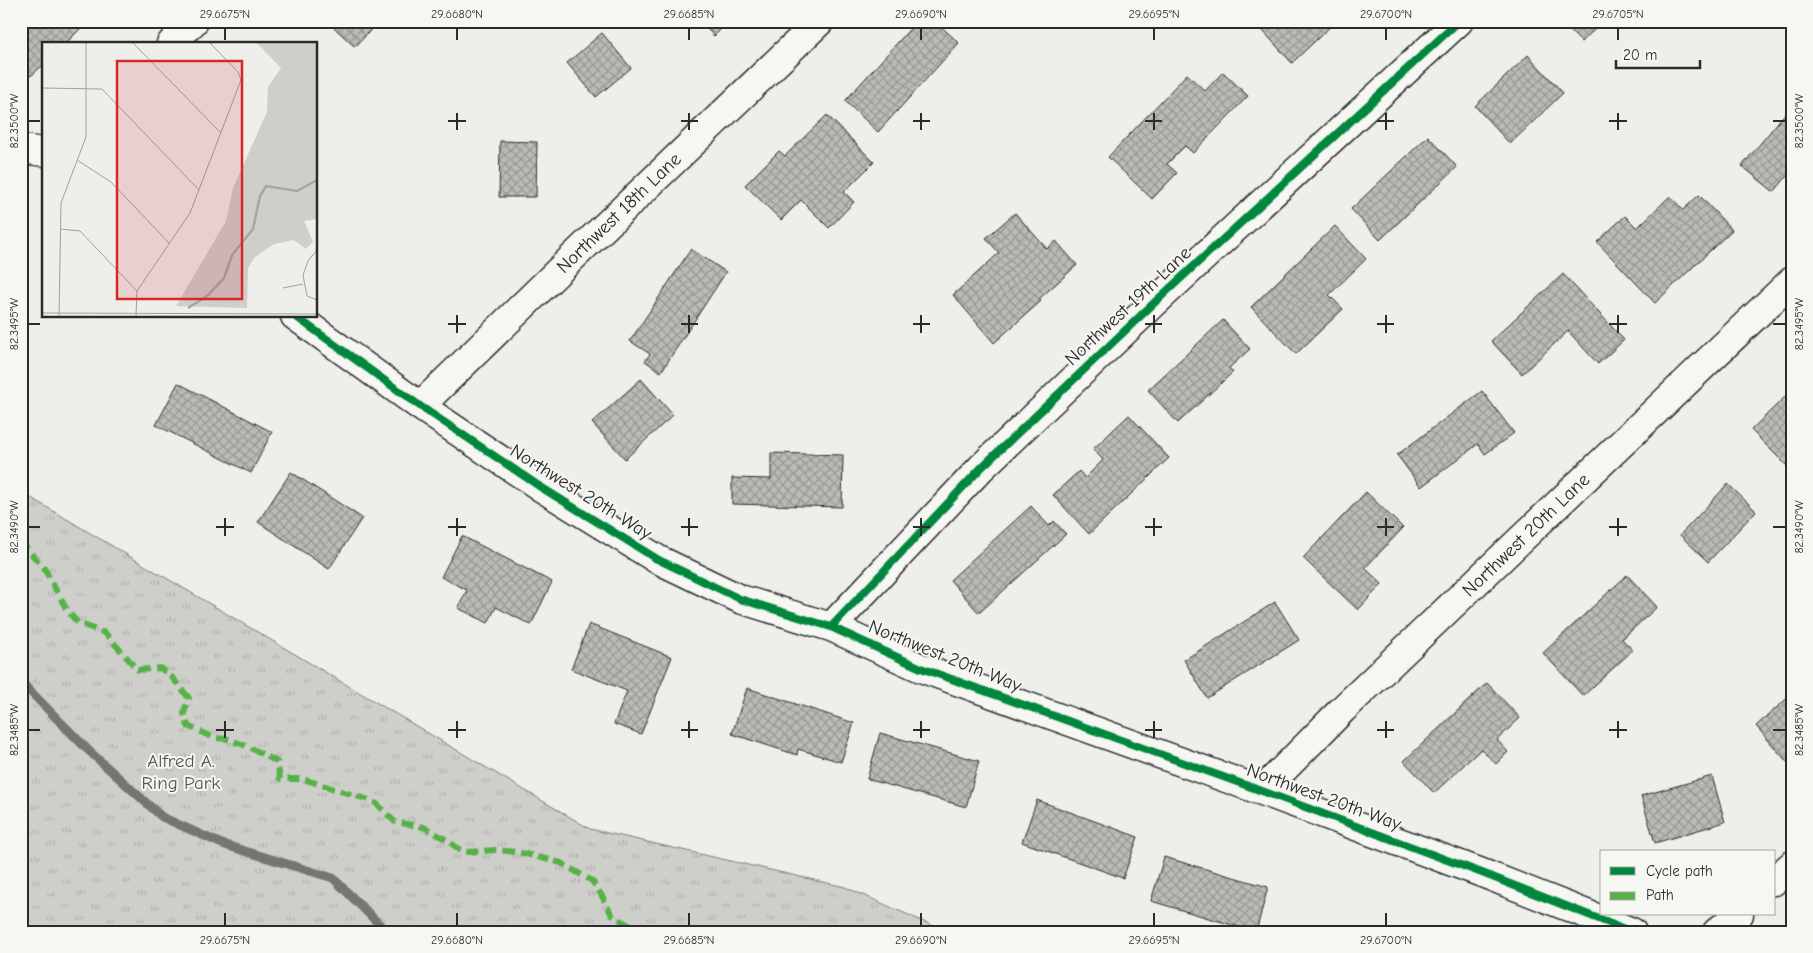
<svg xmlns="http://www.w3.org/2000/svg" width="1813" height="953" font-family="'Comic Neue',sans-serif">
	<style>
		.park { fill: url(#park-tufts); stroke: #7c7c7a }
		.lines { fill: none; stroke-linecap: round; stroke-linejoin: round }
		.stream { stroke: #757573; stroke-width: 9 }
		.building { fill: url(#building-cross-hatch); stroke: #2b2b2b }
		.street-casing { stroke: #2b2b2b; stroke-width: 31 }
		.street { stroke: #f6f6f2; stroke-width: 28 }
		.quiet { stroke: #56b246; stroke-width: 6; stroke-dasharray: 12 6; stroke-linecap: butt }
		.cycleway-casing { stroke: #f6f6f2; stroke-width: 11 }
		.cycleway { stroke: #00873e; stroke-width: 8 }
		.ticks { fill: none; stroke: #2b2b2b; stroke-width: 2 }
		.labels { text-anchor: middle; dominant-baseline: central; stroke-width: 4; stroke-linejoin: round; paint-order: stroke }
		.street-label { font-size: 19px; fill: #2b2b2b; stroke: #f6f6f2 }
		.park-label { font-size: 19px; fill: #545453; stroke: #f6f6f2 }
		.inset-river { fill: none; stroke: #a6a6a3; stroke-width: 2.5 }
		.inset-road { fill: none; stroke: #a0a09e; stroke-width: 1 }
		.view { fill: #d62828; fill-opacity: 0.15; stroke: #d62828; stroke-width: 2.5 }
		.inset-edge { fill: none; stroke: #2b2b2b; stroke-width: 2.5 }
		.neatline { fill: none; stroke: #2b2b2b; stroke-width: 2 }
		.ticks-label { font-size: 12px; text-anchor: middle; fill: #2b2b2b }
	</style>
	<defs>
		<pattern id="park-tufts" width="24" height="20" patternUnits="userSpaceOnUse" patternTransform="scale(1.25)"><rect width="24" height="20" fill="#cececa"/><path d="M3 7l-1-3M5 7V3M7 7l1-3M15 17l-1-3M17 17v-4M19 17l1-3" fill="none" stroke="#b1b1ae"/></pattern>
		<pattern id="building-cross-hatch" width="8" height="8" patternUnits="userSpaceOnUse" patternTransform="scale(1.25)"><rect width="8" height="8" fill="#babab7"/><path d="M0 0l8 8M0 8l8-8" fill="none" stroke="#979795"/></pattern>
	</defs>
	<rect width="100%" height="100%" fill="#eeeeea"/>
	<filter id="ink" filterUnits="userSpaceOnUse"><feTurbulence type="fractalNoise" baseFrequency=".02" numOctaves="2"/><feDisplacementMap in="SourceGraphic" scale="10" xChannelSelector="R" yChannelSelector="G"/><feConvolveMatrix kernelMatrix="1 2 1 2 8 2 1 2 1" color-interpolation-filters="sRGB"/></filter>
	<g filter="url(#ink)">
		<path class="park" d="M21,492l569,337 255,58 102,45h-926z"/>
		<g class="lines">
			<path class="stream" d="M21,682l67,68 74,67 60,27 111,34 54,54"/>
		</g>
		<path class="building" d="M21,21h67l-23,23h-21v20l-13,12 -10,-10z
			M327,21h52l-24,26z
			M699,21h30l-15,15z
			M917,21h18l24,22 -81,89 -33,-31z
			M1254,21h82l-44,42z
			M1561,21h43l-23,21z
			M602,33l29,35 -35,29 -29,-34z
			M1528,55l35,38 -53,51 -35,-38z
			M1223,72l25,24 -55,57 -8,-7 -18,18 10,9 -25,26 -44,-42 79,-83 18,17z
			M1792,105v65l-18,22 -32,-26z
			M827,115l47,47 -30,30 10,10 -25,26 -28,-28 -20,20 -36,-35 34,-34 6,5z
			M1428,136l29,31 -77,73 -29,-31z
			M500,141l37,1 -1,55h-37z
			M1699,195l33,35 -77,73 -58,-61 28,-26 12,12 33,-32 13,14z
			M1015,213l32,36 9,-8 21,24 -38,34 2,2 -47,42 -41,-48 46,-42 -13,-15z
			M1335,226l31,33 -37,36 14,14 -47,45 -45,-47z
			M691,249l35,23 -65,100 -16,-11 5,-7 -20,-13z
			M1563,274l61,66 -26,24 -30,-33 -46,43 -31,-33z
			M1223,320l27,29 -21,19 4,4 -55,51 -30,-33z
			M641,379l32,36 -48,44 -33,-36z
			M178,383l94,49 -21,41 -95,-48z
			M1792,390v81l-41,-41z
			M1482,391l32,42 -29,21 -7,-10 -57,43 -24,-32z
			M1129,415l40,43 -80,76 -36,-39 26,-24 6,7 18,-18 -10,-11z
			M771,453l72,2 -1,52 -110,-3v-26l39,1z
			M291,472l71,46 -33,51 -71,-47z
			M1728,484l28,27 -48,51 -28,-27z
			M1366,492l37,36 -38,40 17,16 -24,26 -55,-52z
			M1031,506l18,20 5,-5 12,13 -87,79 -29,-33z
			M462,536l90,46 -21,43 -35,-18 -8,16 -30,-15 9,-18 -26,-13z
			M1627,575l30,32 -35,32 11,11 -50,46 -40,-43z
			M1275,602l24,38 -92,58 -23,-38z
			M589,624l83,33 -31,77 -27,-10 13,-33 -56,-22z
			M1487,683l33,35 -23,22 11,12 -12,12 -15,-15 -47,44 -30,-32z
			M747,688l107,35 -13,39 -43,-13 -1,6 -65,-21z
			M1792,694v66l-4,3 -32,-37z
			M880,733l99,28 -13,46 -99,-28z
			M1712,776l13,46 -70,21 -14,-47z
			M1037,800l101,37 -15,41 -101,-36z
			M1164,857l104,30 -12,45 -105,-31z"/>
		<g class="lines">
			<g class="street-casing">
				<path id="street" d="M171,44l23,-23
					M21,149l23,3
					M295,316l125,90 119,80 118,73 83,40 91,28 90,41 341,123 220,82 150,59
					M420,406l152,-148 248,-237
					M831,627l150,-159 173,-165 305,-282
					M1262,791l81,-82 449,-428
					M1774,881l18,-16
					M1717,932l22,-18"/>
			</g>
			<use href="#street" class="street"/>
			<path class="quiet" d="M21,539l1,4 22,25 24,44 10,11 27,10 33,37 22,-2 10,7 19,23 -5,15 4,13 26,12 15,1 22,9 26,14 3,17h23l63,20 11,5 18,18 29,5 23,13 13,10 9,2 26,-2 23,2 43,11 31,18 10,15 10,19 17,10 2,7"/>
			<g class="cycleway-casing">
				<path id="cycleway" d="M295,316l125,90 119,80 118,73 83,40 91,28 90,41 341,123 220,82 150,59
					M831,627l150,-159 173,-165 305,-282"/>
			</g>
			<use href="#cycleway" class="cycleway"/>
		</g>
	</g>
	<path class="ticks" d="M225,28v12M457,28v12M689,28v12M921,28v12M1154,28v12M1386,28v12M1618,28v12M457,113v17M689,113v17M921,113v17M1154,113v17M1386,113v17M1618,113v17M28,121h12M448,121h18M681,121h17M913,121h17M1145,121h17M1377,121h17M1609,121h18M1773,121h13M457,315v18M689,315v18M921,315v18M1154,315v18M1386,315v18M1618,315v18M28,324h12M448,324h18M681,324h17M913,324h17M1145,324h17M1377,324h17M1609,324h18M1773,324h13M225,518v18M457,518v18M689,518v18M921,518v18M1154,518v18M1386,518v18M1618,518v18M28,527h12M216,527h18M448,527h18M681,527h17M913,527h17M1145,527h17M1377,527h17M1609,527h18M1773,527h13M225,721v17M457,721v17M689,721v17M921,721v17M1154,721v17M1386,721v17M1618,721v17M28,730h12M216,730h18M448,730h18M681,730h17M913,730h17M1145,730h17M1377,730h17M1609,730h18M1773,730h13M225,913v13M457,913v13M689,913v13M921,913v13M1154,913v13M1386,913v13"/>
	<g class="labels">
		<g class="street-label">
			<text transform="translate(619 213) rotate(-44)">Northwest 18th Lane</text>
			<text transform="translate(1128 306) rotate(-43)">Northwest 19th Lane</text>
			<text transform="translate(581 492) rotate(32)">Northwest 20th Way</text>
			<text transform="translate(1526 535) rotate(-44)">Northwest 20th Lane</text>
			<text transform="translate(945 656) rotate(22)">Northwest 20th Way</text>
			<text transform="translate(1324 797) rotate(20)">Northwest 20th Way</text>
		</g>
		<g class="park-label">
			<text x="181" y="761">Alfred A.<tspan x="181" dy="22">Ring Park</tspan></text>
		</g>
	</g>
	<g transform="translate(42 42)">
		<rect width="275" height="275" fill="#eeeeea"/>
		<path d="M215,1h60v176l-13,2 9,21 -7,7 -12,-9 -20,4 -20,14 -6,10 -1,40 -71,-2 50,-85 7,-33 34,-76 1,-25 13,-19z" fill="#cececa"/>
		<path class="inset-river" d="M146,266l19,-12 17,-18 8,-23 21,-26 7,-33 6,-10 31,5 20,-11"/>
		<path class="inset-road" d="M91,1l88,90M0,46l60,1 97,101M35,118l34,22 59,62M18,187l20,2 57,60M275,208l-9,11 -5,14 4,21 10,4M241,246l20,-4M0,271l275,1M17,274l2,-113 25,-66v-94M94,274l1,-25 53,-78 51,-133 -3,-8 -28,-29"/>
		<path class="view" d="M75,19h125v238h-125z"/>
		<rect width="275" height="275" class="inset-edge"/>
	</g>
	<rect width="1813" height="953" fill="none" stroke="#f6f6f2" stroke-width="55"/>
	<rect x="1600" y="850" width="175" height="65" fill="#f6f6f2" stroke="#a5a5a2"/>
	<rect x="1610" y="867" width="25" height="8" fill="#00873e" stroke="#a5a5a2"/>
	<text x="1646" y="876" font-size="15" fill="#2b2b2b">Cycle path</text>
	<rect x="1610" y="892" width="25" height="8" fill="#56b246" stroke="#a5a5a2"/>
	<text x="1646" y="900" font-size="15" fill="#2b2b2b">Path</text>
	<path d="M1616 60v8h84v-8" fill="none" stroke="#2b2b2b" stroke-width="2.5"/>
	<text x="1623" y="60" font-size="15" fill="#2b2b2b" stroke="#f6f6f2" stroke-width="4" paint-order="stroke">20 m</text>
	<rect x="28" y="28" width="1758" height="898" class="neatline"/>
	<g class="ticks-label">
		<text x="225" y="18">29.6675°N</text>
		<text x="457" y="18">29.6680°N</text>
		<text x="689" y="18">29.6685°N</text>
		<text x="921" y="18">29.6690°N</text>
		<text x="1154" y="18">29.6695°N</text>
		<text x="1386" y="18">29.6700°N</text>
		<text x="1618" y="18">29.6705°N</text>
		<text transform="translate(1799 121) rotate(-90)" y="4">82.3500°W</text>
		<text transform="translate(14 121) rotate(-90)" y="4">82.3500°W</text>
		<text transform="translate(1799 324) rotate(-90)" y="4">82.3495°W</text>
		<text transform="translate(14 324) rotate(-90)" y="4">82.3495°W</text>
		<text transform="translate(1799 527) rotate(-90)" y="4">82.3490°W</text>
		<text transform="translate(14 527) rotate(-90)" y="4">82.3490°W</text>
		<text transform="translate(1799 730) rotate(-90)" y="4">82.3485°W</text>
		<text transform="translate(14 730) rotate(-90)" y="4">82.3485°W</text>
		<text x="225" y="944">29.6675°N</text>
		<text x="457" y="944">29.6680°N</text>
		<text x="689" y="944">29.6685°N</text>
		<text x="921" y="944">29.6690°N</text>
		<text x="1154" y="944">29.6695°N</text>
		<text x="1386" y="944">29.6700°N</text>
	</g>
</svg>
